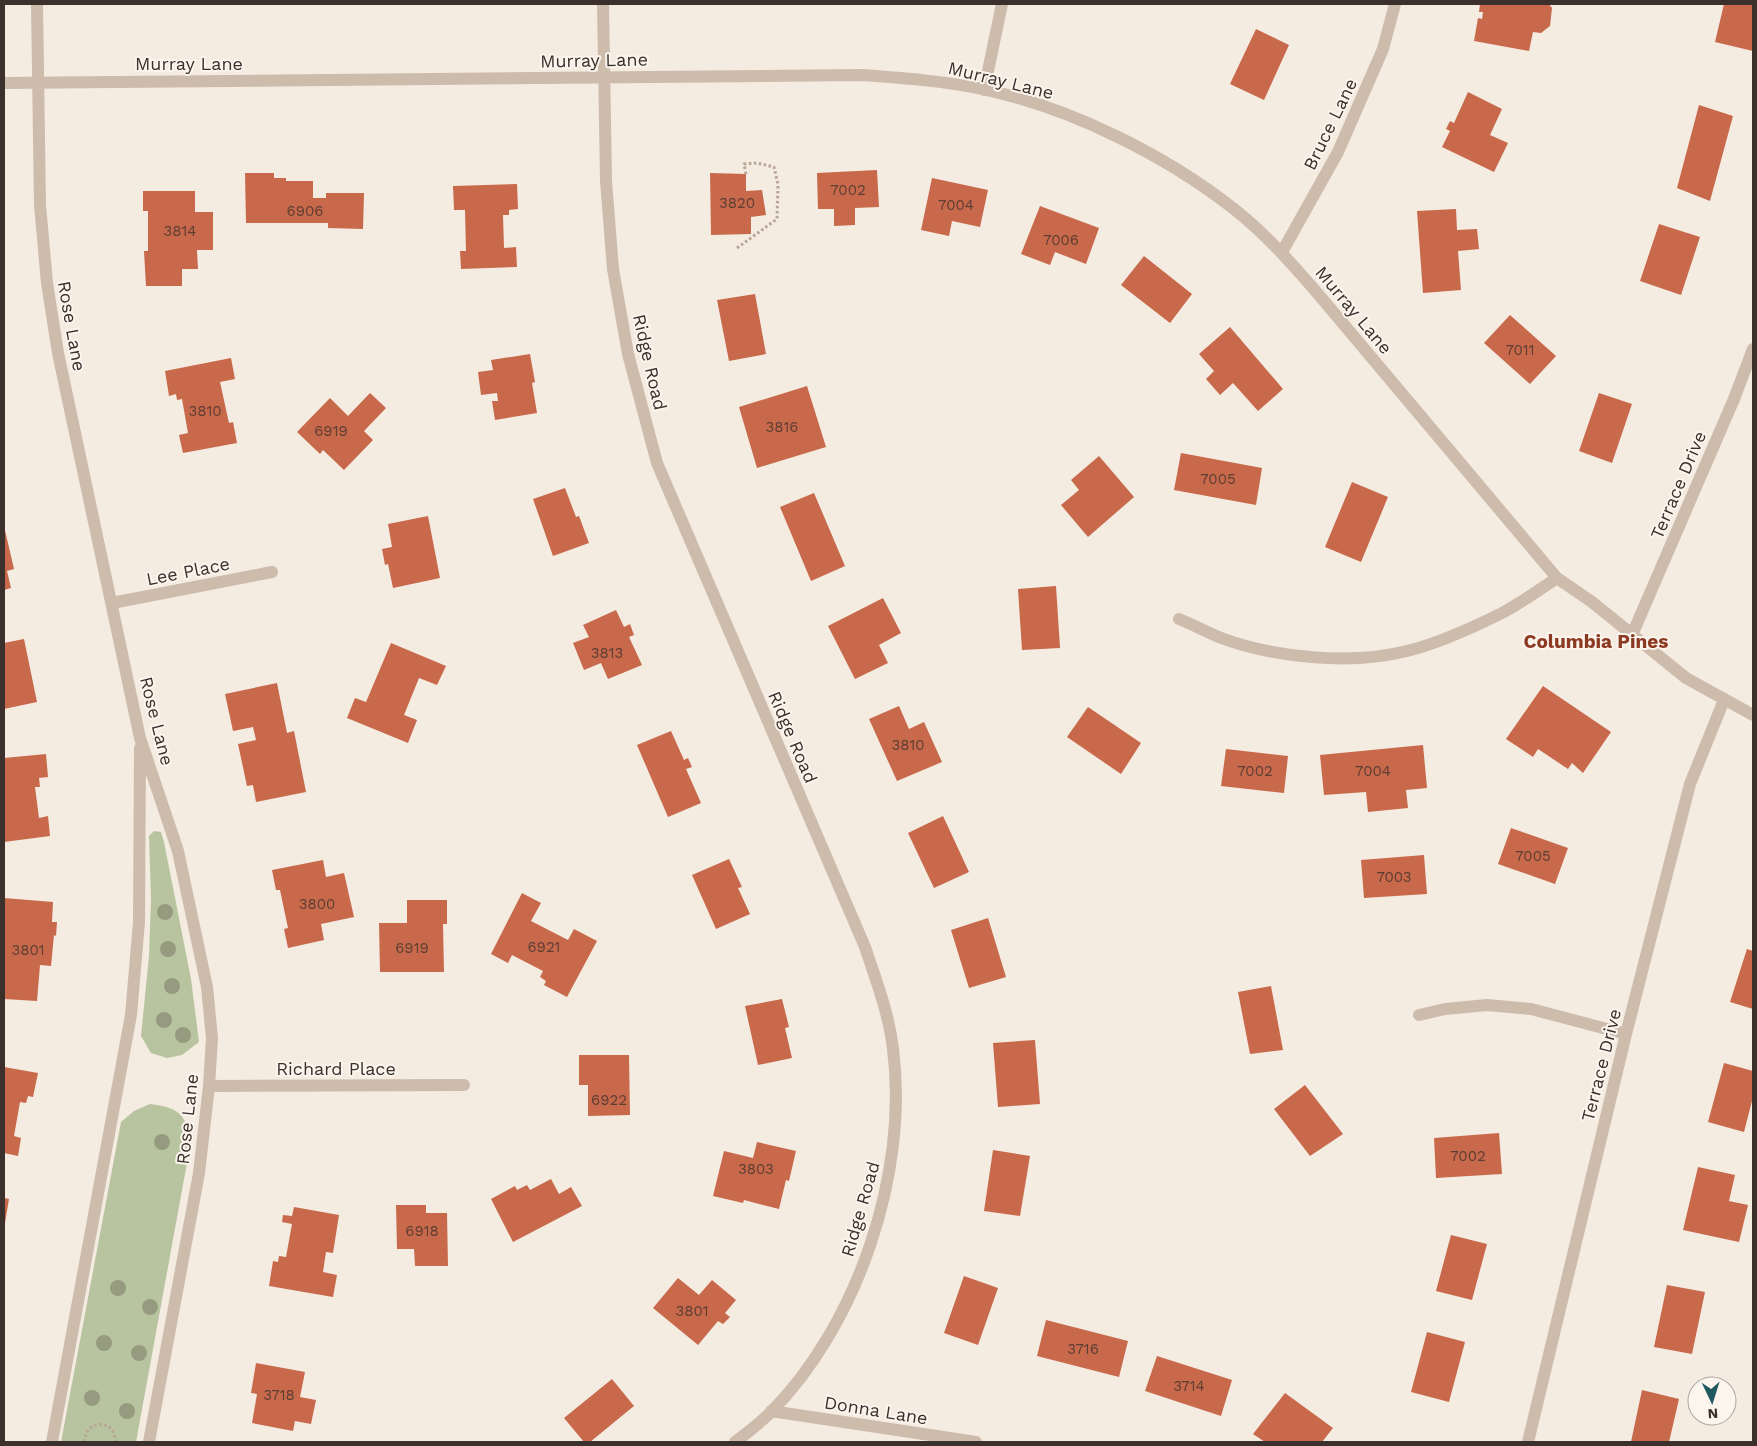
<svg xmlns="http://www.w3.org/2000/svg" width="1757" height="1446" font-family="'Work Sans',sans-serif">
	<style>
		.green { fill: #b8c4a0 }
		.building { fill: #c8694b }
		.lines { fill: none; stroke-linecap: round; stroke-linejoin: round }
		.path { stroke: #b9a596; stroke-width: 3; stroke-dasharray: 2.5 2.5; stroke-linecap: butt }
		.minor { stroke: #cdbbac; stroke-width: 12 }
		.tree { fill: #969b7f }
		.labels { text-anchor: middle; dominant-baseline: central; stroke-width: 4; stroke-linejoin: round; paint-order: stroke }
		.number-label { font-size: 15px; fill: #5e3e33 }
		.street-label { font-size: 18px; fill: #3b302b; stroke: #fbf5ee }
		.neighbourhood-label { font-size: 19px; font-weight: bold; fill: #8c3b22; stroke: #fbf5ee }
	</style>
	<rect width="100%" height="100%" fill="#f4ebe1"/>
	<path class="green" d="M154,831l7,1 3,10 27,137 8,63 -17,13 -15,3 -16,-5 -10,-17 8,-80 2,-57 -2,-63z
		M150,1104c29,4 35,9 41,37l-55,301h-75l60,-320 13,-11z"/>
	<path class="building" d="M1480,4h69l3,4 -2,18 -9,7 -8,-1 -4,19 -55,-10 4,-23 4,1 1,-7h-4z
		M1724,4h29v47l-38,-9z
		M1256,29l33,16 -25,55 -34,-16z
		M1468,92l34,17 -12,26 18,8 -14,29 -52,-25 8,-16 -4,-2 4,-8 4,2z
		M1699,105l34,11 -23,85 -33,-13z
		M877,170l2,37 -24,1v17l-21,1v-17h-16l-1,-36z
		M245,173h29v5h12v3h27v17h13v-5h38l-1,36 -35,-1v-5h-82z
		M710,173l36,1v17l16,-1 4,25 -15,2v17l-40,1z
		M932,178l56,12 -8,37 -28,-6 -3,15 -28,-6z
		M517,184l1,25 -9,1v5h-6l1,33 12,-1 1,20 -56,2 -1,-18h6l-1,-41h-11l-1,-24z
		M143,191h52v21h18v38h-16l1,19h-16v17h-36l-2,-35h4v-40h-5z
		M1040,206l59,22 -13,36 -31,-12 -5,13 -29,-11z
		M1456,209l1,21 20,-1 2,20 -21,2 3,39 -38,3 -6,-82z
		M1659,224l41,13 -19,58 -41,-14z
		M1144,256l48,38 -22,29 -49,-38z
		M755,294l11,60 -37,7 -12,-61z
		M1510,315l46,41 -26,28 -46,-41z
		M1230,327l53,62 -25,22 -25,-28 -13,12 -14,-16 8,-8 -15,-17z
		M530,354l5,28 -3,1 5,30 -42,7 -3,-19h6l-1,-8 -16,2 -3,-23 15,-2 -2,-10z
		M231,358l4,21 -15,3 9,41 4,-1 4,21 -54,10 -4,-18 9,-2 -6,-34 -5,1 -1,-6 -7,2 -4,-25z
		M807,386l19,61 -69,21 -18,-61z
		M370,393l16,15 -22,23 9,9 -29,30 -21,-20 -3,4 -23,-22 33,-34 18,18z
		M1599,393l33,11 -20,59 -33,-12z
		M1181,453l81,15 -6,37 -82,-15z
		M1099,456l35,41 -46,40 -27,-32 18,-15 -8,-10z
		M1352,482l36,15 -27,65 -36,-15z
		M565,488l11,29 3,-1 10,27 -36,13 -20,-57z
		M814,493l31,73 -34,15 -31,-74z
		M428,516l12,62 -47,10 -5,-24 -3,1 -3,-16 10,-2 -4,-23z
		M4,526l10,43 -7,2 4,17 -7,2z
		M1056,586l4,62 -38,2 -4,-61z
		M883,598l18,35 -22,12 9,18 -33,16 -27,-53z
		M616,610l8,17 6,-3 4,11 -5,2 13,28 -34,14 -7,-16 -17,7 -11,-27 16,-6 -6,-12z
		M24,639l13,63 -33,7v-66z
		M391,643l55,23 -9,19 -18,-7 -15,37 13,5 -9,23 -61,-25 8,-20 11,4z
		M277,683l10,50 7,-2 12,61 -50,10 -3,-17 -6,1 -9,-42 18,-4 -3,-13 -20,4 -8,-37z
		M1543,686l68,46 -28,41 -11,-10 -4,6 -30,-20 -5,8 -27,-18z
		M899,706l10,23 15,-7 18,40 -45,19 -28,-62z
		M1088,707l53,36 -20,31 -54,-37z
		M671,731l13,29 4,-2 4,9 -6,2 15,34 -33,14 -31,-72z
		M1423,745l4,43 -21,2 2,18 -40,4 -2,-20 -42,3 -4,-40z
		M1226,749l62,7 -4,37 -63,-7z
		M46,754l2,23 -9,1 1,9h-5l4,31 9,-2 2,20 -46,6v-84z
		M943,816l26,56 -35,16 -26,-55z
		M1511,828l57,20 -13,36 -57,-20z
		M1424,855l3,39 -63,4 -3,-38z
		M729,859l13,28 -4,1 12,26 -34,15 -24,-54z
		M323,860l3,17 18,-4 10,44 -33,7 3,16 -36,8 -4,-19 4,-1 -8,-38h-4l-4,-20z
		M522,893l19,10 -10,18 37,19 6,-11 23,12 -30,56 -23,-12 2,-4 -6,-4 3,-6 -31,-16 -4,8 -17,-9z
		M4,898l49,4 -1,20h5l-1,14 -2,-1 -3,31 -11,-1 -3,36 -33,-2z
		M407,900h40v24h-4l1,48h-64l-1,-49h28z
		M988,918l18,59 -37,11 -18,-58z
		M1747,949l6,2v58l-23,-7z
		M1271,986l12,64 -33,4 -12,-62z
		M782,999l7,28 -4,1 7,30 -34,7 -13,-59z
		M1035,1040l5,64 -42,3 -5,-64z
		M579,1055h50l1,60 -42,1v-31h-9z
		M1724,1063l29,8v26l-9,35 -36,-10z
		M4,1067l34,6 -5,24 -5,-1 -2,7 -6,-1 -6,34 7,2 -3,18 -14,-3z
		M1305,1085l38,49 -33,22 -36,-47z
		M1499,1133l3,41 -66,4 -2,-40z
		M757,1142l39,9 -7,30 -3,-1 -7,29 -35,-9 -1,3 -30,-7 11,-45 29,7z
		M993,1150l37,6 -10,60 -36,-5z
		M1698,1167l37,8 -6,26 19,4 -9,37 -56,-12z
		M551,1179l8,15 12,-7 11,19 -69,36 -22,-43 24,-13 2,4 10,-5 3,5z
		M4,1198l5,1 -4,24h-1z
		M396,1205h30v8h21l1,53h-33l-1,-17h-17z
		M294,1207l45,8 -6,38 -7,-1 -3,20 14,3 -4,22 -64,-11 4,-25 5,1 1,-6 7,1 6,-33 -10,-2 1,-7 9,1z
		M1451,1235l36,9 -15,56 -36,-9z
		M964,1276l34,12 -20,57 -34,-12z
		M678,1278l21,17 13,-15 24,20 -11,13 5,4 -7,7 -5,-3 -20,24 -45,-37z
		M1667,1285l38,7 -13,62 -38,-7z
		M1046,1320l82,21 -9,36 -82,-21z
		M1427,1332l38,10 -16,60 -38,-10z
		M1157,1356l75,24 -11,36 -76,-25z
		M256,1363l49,9 -5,25 16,3 -5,24 -16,-3 -2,10 -41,-8 5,-29 -6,-1z
		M612,1379l22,27 -44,36h-6l-20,-24z
		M1642,1390l37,9 -10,43h-38z
		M1285,1393l48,35 -11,14h-57l-12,-8z"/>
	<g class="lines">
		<path class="path" d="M737,248l40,-29 1,-35 -4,-17 -17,-4 -13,1 2,10
			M85,1442c-1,-23 31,-24 30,0"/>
		<path class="minor" d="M37,4l3,201 7,78 11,70 82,385 38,113 29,136 5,51 -3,48 -10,87 -50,269
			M603,4l3,177 7,88 15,85 29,109 208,484c11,33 24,67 28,102 16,123 -35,276 -123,364 -11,11 -23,20 -35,29
			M4,83l859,-8c40,3 80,6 120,14 87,19 181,65 251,120 32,25 59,56 85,86l238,283 35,24 94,76 67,37
			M984,90l18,-86
			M1282,252l56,-100 45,-103 12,-45
			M112,603l160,-31
			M1179,619c15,6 29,14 45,20 53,19 128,26 183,12 33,-8 65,-23 95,-38 19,-10 37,-23 55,-35
			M1632,635l102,-236 19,-50
			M1419,1015l26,-6 42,-4 44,4 95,25
			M209,1086l255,-1
			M771,1411l205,31
			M52,1442l79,-427 8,-93 1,-174
			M1528,1442l98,-408 64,-250 34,-84"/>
	</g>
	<g class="tree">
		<circle cx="165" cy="912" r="8"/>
		<circle cx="168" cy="949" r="8"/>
		<circle cx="172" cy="986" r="8"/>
		<circle cx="164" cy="1020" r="8"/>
		<circle cx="183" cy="1035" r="8"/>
		<circle cx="162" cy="1142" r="8"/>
		<circle cx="118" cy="1288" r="8"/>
		<circle cx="150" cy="1307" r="8"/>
		<circle cx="104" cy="1343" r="8"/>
		<circle cx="139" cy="1353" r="8"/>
		<circle cx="92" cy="1398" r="8"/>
		<circle cx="127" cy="1411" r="8"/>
	</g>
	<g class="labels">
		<g class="number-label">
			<text x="848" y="190">7002</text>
			<text x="737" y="203">3820</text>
			<text x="956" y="205">7004</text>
			<text x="305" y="211">6906</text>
			<text x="180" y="231">3814</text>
			<text x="1061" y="240">7006</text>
			<text x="1520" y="350">7011</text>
			<text x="205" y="411">3810</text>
			<text x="782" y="427">3816</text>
			<text x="331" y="431">6919</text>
			<text x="1218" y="479">7005</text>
			<text x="607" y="653">3813</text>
			<text x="908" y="745">3810</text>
			<text x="1255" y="771">7002</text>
			<text x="1373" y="771">7004</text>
			<text x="1533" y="856">7005</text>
			<text x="1394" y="877">7003</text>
			<text x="317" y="904">3800</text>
			<text x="544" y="947">6921</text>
			<text x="412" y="948">6919</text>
			<text x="28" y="950">3801</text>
			<text x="609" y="1100">6922</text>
			<text x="1468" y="1156">7002</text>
			<text x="756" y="1169">3803</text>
			<text x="422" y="1231">6918</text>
			<text x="692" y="1311">3801</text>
			<text x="1083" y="1349">3716</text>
			<text x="1189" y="1386">3714</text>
			<text x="279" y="1395">3718</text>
		</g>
		<g class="street-label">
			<text transform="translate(594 60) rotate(-1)">Murray Lane</text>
			<text x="189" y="63">Murray Lane</text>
			<text transform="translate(1001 80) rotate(14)">Murray Lane</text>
			<text transform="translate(1330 124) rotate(-64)">Bruce Lane</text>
			<text transform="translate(1354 310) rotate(50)">Murray Lane</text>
			<text transform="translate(72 326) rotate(80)">Rose Lane</text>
			<text transform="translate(650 362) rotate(77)">Ridge Road</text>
			<text transform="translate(1678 485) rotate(-67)">Terrace Drive</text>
			<text transform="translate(188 571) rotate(-11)">Lee Place</text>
			<text transform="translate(157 721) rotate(76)">Rose Lane</text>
			<text transform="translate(793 737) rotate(67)">Ridge Road</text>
			<text transform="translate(1601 1065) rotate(-76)">Terrace Drive</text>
			<text x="336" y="1068">Richard Place</text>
			<text transform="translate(187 1119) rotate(-84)">Rose Lane</text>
			<text transform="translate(860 1209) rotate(-74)">Ridge Road</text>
			<text transform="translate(876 1410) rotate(9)">Donna Lane</text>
		</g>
		<g class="neighbourhood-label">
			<text x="1596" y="641">Columbia Pines</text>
		</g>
	</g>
	<rect width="1757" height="1446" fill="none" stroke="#3b302b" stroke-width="10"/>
	<g transform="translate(1712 1401) rotate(176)"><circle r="24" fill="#fbf5ee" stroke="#aea6a0"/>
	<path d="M0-4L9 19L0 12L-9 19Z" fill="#1f5a5e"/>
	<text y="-8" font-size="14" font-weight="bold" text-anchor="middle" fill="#3b302b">N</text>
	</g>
</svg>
